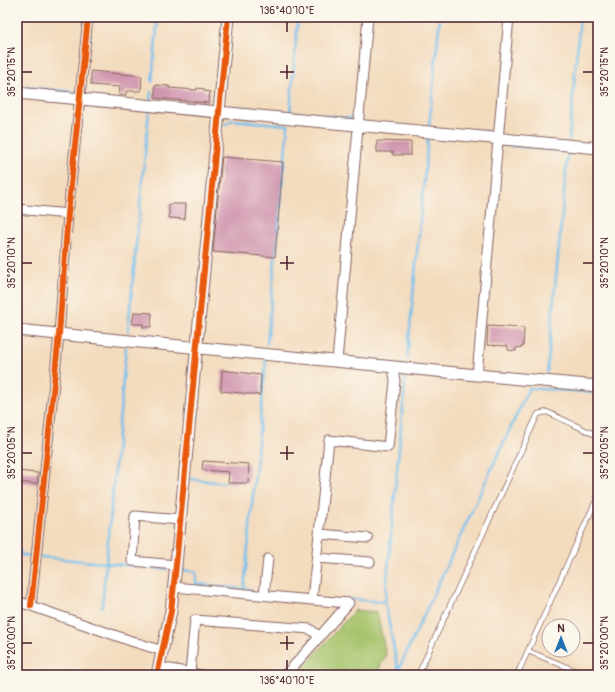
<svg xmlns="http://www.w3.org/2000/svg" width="615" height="692" font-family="Pangolin,sans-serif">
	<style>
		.green { fill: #a6c36a; stroke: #78714a }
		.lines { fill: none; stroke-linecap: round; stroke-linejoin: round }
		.stream { stroke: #72beec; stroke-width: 2.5 }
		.building { fill: #d095af }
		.service-casing { stroke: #85615e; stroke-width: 6 }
		.minor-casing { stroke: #85615e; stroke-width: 11 }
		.tertiary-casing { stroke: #85615e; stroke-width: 13 }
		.service { stroke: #fff; stroke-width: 4.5 }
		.minor { stroke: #fff; stroke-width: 9 }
		.tertiary { stroke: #fff; stroke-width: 11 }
		.cycleway-casing { stroke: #fbf7ec; stroke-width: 8 }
		.cycleway { stroke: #e8590c; stroke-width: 6 }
		.ticks { fill: none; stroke: #4a1f2b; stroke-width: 1.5 }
		.neatline { fill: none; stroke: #4a1f2b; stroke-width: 1.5 }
		.ticks-label { font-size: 10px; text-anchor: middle; fill: #4a1f2b }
	</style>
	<rect width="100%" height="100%" fill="#fbf7ec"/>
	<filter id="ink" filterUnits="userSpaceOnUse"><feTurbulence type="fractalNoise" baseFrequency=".025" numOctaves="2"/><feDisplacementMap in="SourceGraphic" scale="8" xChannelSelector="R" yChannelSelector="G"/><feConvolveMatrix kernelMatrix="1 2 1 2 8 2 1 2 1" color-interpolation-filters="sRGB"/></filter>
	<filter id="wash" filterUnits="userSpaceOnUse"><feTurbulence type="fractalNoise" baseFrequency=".012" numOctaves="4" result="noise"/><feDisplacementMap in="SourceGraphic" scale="16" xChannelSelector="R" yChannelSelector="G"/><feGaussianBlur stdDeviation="0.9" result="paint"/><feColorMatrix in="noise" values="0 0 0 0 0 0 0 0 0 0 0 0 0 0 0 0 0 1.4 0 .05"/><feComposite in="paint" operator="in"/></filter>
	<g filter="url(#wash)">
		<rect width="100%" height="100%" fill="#f3dbbe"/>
		<path class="green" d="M355,610l22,2 9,43 -10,20h-80z"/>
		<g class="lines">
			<path class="stream" d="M152,82l6,-65
				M17,87l59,5
				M150,101l1,-9
				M236,107l119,12
				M290,113l8,-96
				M224,125l8,-5 56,5 -21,219
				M429,127l11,-110
				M469,130l26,3
				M569,140l11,-123
				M503,145l65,6 -21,221
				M128,331l21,-220
				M407,359l21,-221
				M190,479l35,4
				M17,546l5,9 9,2
				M41,557l126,12
				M182,570l14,2v12l55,6
				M244,589l22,-229
				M348,599l37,3
				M102,607l24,-260
				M398,670l-13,-68 21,-230
				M396,675l133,-287 69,5"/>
		</g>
		<g id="blocks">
			<path class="building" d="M91,71l51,5 -1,15h-15v4h-7l1,-8 -29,-2z
				M155,85l14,1v2l28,2v-2l7,1v2l6,1 -1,11 -54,-5z
				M377,141l34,1v13h-18v-3h-16z
				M222,157l61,5 -8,95 -62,-5z
				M169,204h17l-1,15 -16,-1z
				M134,312l18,1 -1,14h-8v-3h-11z
				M488,326l36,2 -1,19 -7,1v3l-8,-1v-4l-21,-1z
				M222,370l39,5 -1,20 -39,-4z
				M203,461l46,3 -1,19h-20l1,-11 -27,-2z
				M17,471l21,2 -1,11 -20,-2z"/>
		</g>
	</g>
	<g filter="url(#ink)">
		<use href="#blocks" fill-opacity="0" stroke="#85615e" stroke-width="1"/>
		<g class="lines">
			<g class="service-casing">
				<path id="service" d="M528,651l58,24
					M418,675l120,-261 9,-2 51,24
					M517,675l81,-179"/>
			</g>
			<g class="minor-casing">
				<path id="minor" d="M17,209l51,5
					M337,361l31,-344
					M477,375l32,-358
					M319,534l49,4
					M317,558l53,4
					M176,565l-44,-4 3,-45 45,4
					M174,587l138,13
					M264,595l4,-36
					M17,601l117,41 29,9
					M31,606l28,-272 9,-120 20,-197
					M159,667l43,8
					M190,672l5,-52 115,9 10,8
					M285,675l14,-15 50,-57 -37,-3 17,-160 59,7 7,-66 -2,-14"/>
			</g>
			<g class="tertiary-casing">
				<path id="tertiary" d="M17,93l581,55
					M17,330l460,45 121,11
					M157,675l14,-64 5,-46 52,-548"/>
			</g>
			<use href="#service" class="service"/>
			<use href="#minor" class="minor"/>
			<use href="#tertiary" class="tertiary"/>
			<g class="cycleway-casing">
				<path id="cycleway" d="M31,606l28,-272 9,-120 20,-197
					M157,675l14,-64 5,-46 52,-548"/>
			</g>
			<use href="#cycleway" class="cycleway"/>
		</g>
	</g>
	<path class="ticks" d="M287,22v10M287,65v14M22,72h10M280,72h14M583,72h10M287,256v14M22,263h10M280,263h14M583,263h10M287,446v14M22,453h10M280,453h14M583,453h10M287,636v14M22,643h10M280,643h14M583,643h10M287,660v10"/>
	<rect width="615" height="692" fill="none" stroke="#fbf7ec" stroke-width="44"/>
	<g transform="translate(561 638)"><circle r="19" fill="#fbf7ec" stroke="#b4a19f"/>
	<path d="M0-3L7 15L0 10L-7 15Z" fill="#1f6fb2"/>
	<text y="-6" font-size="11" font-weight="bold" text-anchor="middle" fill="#4a1f2b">N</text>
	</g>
	<rect x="22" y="22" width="571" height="648" class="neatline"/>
	<g class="ticks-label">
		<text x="287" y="14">136°40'10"E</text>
		<text transform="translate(11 72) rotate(-90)" y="4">35°20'15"N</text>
		<text transform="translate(604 72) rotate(-90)" y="4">35°20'15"N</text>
		<text transform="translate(11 263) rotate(-90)" y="4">35°20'10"N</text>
		<text transform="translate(604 263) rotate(-90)" y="4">35°20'10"N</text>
		<text transform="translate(11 453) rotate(-90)" y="4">35°20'05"N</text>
		<text transform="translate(604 453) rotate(-90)" y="4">35°20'05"N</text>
		<text transform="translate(11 643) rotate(-90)" y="4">35°20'00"N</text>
		<text transform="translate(604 643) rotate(-90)" y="4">35°20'00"N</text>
		<text x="287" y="684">136°40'10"E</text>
	</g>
</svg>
